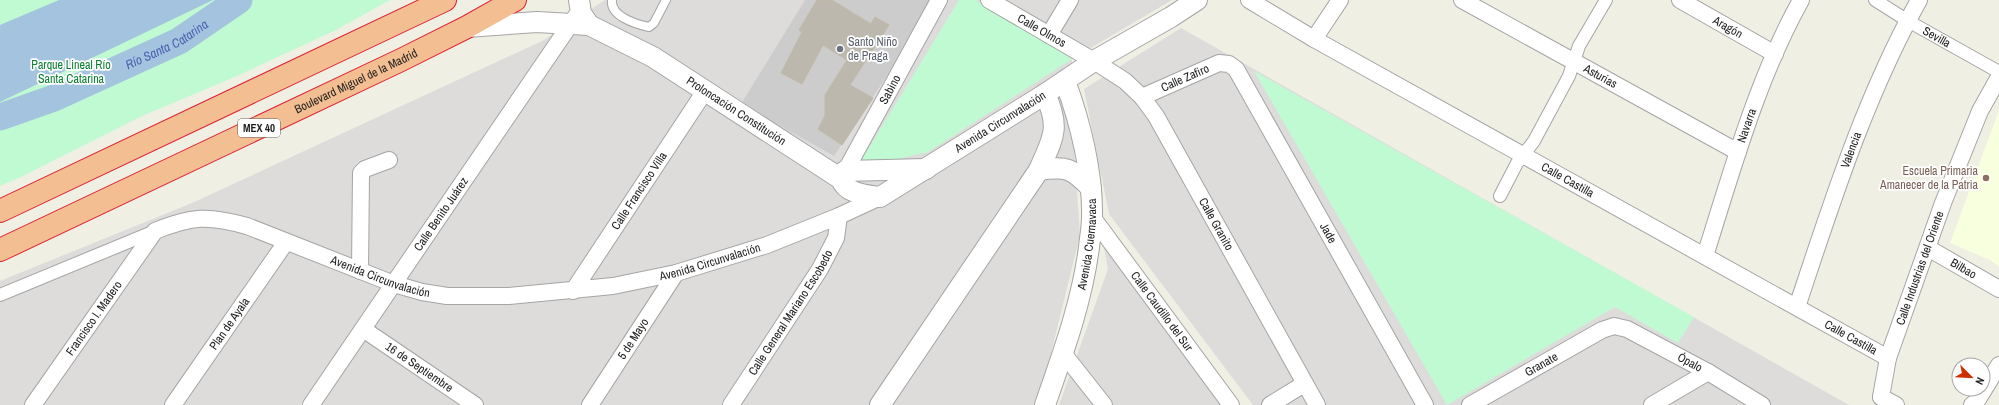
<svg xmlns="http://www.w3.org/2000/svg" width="1999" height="405" font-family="'Archivo Narrow',sans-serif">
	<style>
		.residential { fill: #dddcdb }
		.education { fill: #f7ffde }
		.religious { fill: #ccc }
		.park { fill: #c0fad3 }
		.water { fill: #a4c3de }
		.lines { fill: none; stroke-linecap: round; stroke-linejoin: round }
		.river { stroke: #a4c3de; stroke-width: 27 }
		.building { fill: #bcb8ae; stroke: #c2b9a6 }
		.service-casing { stroke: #a5a5a5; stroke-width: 10 }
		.pedestrian-casing { stroke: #a5a5a5; stroke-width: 14 }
		.minor-casing { stroke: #a5a5a5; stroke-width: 18 }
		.tertiary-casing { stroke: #a5a5a5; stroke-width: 22 }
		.trunk-casing { stroke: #de2134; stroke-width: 24 }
		.service { stroke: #fff; stroke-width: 8 }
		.pedestrian { stroke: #fff; stroke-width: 12 }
		.minor { stroke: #fff; stroke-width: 16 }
		.tertiary { stroke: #fff; stroke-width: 20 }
		.trunk { stroke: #f3be92; stroke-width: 22 }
		.worship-dot { fill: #6b7280; stroke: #fff; stroke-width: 1.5 }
		.education-dot { fill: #8d6e63; stroke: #fff; stroke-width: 1.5 }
		.labels { text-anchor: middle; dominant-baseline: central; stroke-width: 3.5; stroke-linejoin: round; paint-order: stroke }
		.shield { fill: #fff; stroke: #626262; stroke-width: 1 }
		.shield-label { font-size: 11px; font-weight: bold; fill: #1e1e1e }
		.street-label { font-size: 12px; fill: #1e1e1e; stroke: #fff }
		.worship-label { font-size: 12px; fill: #5b616d; stroke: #fff; text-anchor: start }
		.park-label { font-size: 12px; fill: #098030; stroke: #fff }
		.education-label { font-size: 12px; fill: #785e54; stroke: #fff; text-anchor: end }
		.water-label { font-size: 13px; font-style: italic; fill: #4963b0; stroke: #fff }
	</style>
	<rect width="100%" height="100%" fill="#f0efe4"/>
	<path class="residential" d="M605,0h567l-100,59v60l8,116 -36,147 -9,23h-1035v-124l192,-78 350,-162z
		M1181,28l668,377h-596l-144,-191 -25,-125z
		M1103,242l120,163h-164l49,-136z"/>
	<path class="education" d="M1999,110v157l-9,-7 -40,-17z"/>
	<path class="religious" d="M805,0h132l-103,156 -93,-52z"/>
	<path class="park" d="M0,0h390l-56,31 -97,45 -97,41 -121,61 -19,8z
		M959,0h17l96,59 -144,93 -40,9h-27z
		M1254,71l440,246 -16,26 -63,-36 -168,98z"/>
	<path class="water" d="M59,0h154l-213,102v-77z"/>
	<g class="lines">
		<path class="river" id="s1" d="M0,117l54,-19 125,-57 60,-41"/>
	</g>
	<path class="building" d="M817,0h15l39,24 4,-7 14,8 -39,60 23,13 -31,47 -24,-16 7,-13v-21l22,-35 -24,-15 -21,39 -21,-11 21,-41 -3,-2z"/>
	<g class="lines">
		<g class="service-casing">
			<path id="service" d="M612,0c-2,16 23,24 37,27l5,-4 12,-23"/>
		</g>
		<g class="pedestrian-casing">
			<g id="pedestrian">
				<path id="s2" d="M1875,0l33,21 91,51"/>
				<path d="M1500,196l17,-33 17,-22 35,-65 10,-30 27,-46"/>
				<path d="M0,295l155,-64"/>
			</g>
		</g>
		<g class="minor-casing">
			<g id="minor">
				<path id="s3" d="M989,0l105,61 31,20 17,16 14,19 161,289"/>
				<path id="s4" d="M1249,0l65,39 574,319"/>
				<path id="s5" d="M1462,0l276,152"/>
				<path id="s6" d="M1680,0l95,54"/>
				<path d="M1049,35l21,-35"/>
				<path d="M1314,39l26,-39"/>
				<path id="s7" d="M1142,97l77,-34 10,1 7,5 189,336"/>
				<path id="s8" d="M841,179l98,-179"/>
				<path id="s9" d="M1093,218l138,187"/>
				<path id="s10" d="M1928,248l71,41"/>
				<path id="s11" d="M1705,256c27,-85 52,-177 96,-256"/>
				<path d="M360,271l1,-98 4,-4 24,-9"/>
				<path id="s12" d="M573,291l132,-200"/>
				<path id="s13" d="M1797,307c35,-105 68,-210 122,-307"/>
				<path id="s14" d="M363,329l112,76"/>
				<path d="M1063,353l41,52"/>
				<path id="s15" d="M1881,397l7,-39 55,-155 37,-92 19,-34"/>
				<path d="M1881,397l15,8"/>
				<path id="s16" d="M33,405l122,-174c37,-15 53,-16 92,-5l147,58 28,8 25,4h62l104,-10 63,-13 91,-28 72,-29 41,-19"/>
				<path id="s17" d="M173,405l113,-163"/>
				<path id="s18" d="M311,405l265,-389"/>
				<path id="s19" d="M590,405l86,-132"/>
				<path id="s20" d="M731,405l89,-136 16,-31 3,-22"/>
				<path d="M1270,405l34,-21"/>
				<path id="s21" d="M1470,405l132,-75 12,-4 13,3 81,43 54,33"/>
				<path d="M1652,405l56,-33"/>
				<path d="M1972,405l5,-4 22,-36"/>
			</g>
		</g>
		<g class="tertiary-casing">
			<g id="tertiary">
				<path d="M579,0l2,13 8,12"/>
				<path id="s22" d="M467,27l70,-5 52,3 64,32 188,122c5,15 26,16 39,18l165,-103 49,-33 77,-44 26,-17"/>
				<path d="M1039,170c28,-4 33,-2 52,18"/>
				<path d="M845,171l81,-2"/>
				<path d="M880,405l159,-235c14,-32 22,-42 6,-76"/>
				<path id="s23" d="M1045,405c18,-52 37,-103 44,-158 1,-10 3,-20 3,-30 1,-44 -12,-96 -27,-136"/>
			</g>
		</g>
		<g class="trunk-casing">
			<g id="trunk">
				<path d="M0,211l445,-211"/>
				<path id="s24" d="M0,250l401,-190 66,-33 48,-27"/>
			</g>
		</g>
		<use href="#service" class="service"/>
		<use href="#pedestrian" class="pedestrian"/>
		<use href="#minor" class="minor"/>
		<use href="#tertiary" class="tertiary"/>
		<use href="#trunk" class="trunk"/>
	</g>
	<circle class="worship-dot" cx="840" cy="49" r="4"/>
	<circle class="education-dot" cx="1986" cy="178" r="4"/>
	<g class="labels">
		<rect class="shield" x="238" y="119" width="42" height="18" rx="3"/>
		<g class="shield-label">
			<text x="259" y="128">MEX 40</text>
		</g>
		<g class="street-label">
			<text stroke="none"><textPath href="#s6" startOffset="55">Aragón</textPath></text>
			<text stroke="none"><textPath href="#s3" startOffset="61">Calle Olmos</textPath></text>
			<text stroke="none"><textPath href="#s2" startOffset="72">Sevilla</textPath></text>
			<text stroke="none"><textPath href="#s5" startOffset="158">Asturias</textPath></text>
			<text stroke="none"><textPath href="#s7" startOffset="47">Calle Zafiro</textPath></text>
			<text stroke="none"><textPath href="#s24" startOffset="394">Boulevard Miguel de la Madrid</textPath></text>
			<text stroke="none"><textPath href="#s8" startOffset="102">Sabino</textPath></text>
			<text stroke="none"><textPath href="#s22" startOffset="293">Proloncación Constitución</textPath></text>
			<text stroke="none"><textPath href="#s22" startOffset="605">Avenida Circunvalación</textPath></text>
			<text stroke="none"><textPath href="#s11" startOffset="137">Navarra</textPath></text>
			<text stroke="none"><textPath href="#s13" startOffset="166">Valencia</textPath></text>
			<text stroke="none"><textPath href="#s4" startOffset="366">Calle Castilla</textPath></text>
			<text stroke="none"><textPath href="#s12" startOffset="120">Calle Francisco Villa</textPath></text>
			<text stroke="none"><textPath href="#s18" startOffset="231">Calle Benito Juárez</textPath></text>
			<text stroke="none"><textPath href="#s3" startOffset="329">Calle Granito</textPath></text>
			<text stroke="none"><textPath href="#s7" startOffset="291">Jade</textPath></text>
			<text stroke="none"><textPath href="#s23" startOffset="167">Avenida Cuernavaca</textPath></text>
			<text stroke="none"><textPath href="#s16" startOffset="786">Avenida Circunvalación</textPath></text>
			<text stroke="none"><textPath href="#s15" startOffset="135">Calle Industrias del Oriente</textPath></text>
			<text stroke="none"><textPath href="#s10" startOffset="41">Bilbao</textPath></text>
			<text stroke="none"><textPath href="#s16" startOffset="450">Avenida Circunvalación</textPath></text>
			<text stroke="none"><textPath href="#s9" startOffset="116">Calle Caudillo del Sur</textPath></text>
			<text stroke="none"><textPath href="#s20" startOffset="110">Calle General Mariano Escobedo</textPath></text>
			<text stroke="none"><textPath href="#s16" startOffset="106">Francisco I. Madero</textPath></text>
			<text stroke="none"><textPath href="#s17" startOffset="99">Plan de Ayala</textPath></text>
			<text stroke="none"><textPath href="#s4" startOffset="690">Calle Castilla</textPath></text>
			<text stroke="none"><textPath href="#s19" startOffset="79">5 de Mayo</textPath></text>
			<text stroke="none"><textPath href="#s21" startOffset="249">Ópalo</textPath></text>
			<text stroke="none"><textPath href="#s21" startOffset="82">Granate</textPath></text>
			<text stroke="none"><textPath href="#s14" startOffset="68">16 de Septiembre</textPath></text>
		</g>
		<g class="worship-label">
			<text x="848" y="42">Santo Niño<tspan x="848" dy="14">de Praga</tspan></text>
		</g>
		<g class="park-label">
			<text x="71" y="65">Parque Lineal Río<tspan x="71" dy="14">Santa Catarina</tspan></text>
		</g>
		<g class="education-label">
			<text x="1978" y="171">Escuela Primaria<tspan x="1978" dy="14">Amanecer de la Patria</tspan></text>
		</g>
		<g class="water-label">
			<text stroke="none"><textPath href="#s1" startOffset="182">Río Santa Catarina</textPath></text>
		</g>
	</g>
	<g transform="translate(1971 377) rotate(114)"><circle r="19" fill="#ffffff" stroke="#a5a5a5"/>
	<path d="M0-3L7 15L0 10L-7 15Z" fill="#cd3100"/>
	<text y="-6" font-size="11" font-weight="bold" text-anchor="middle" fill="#1e1e1e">N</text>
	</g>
</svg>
